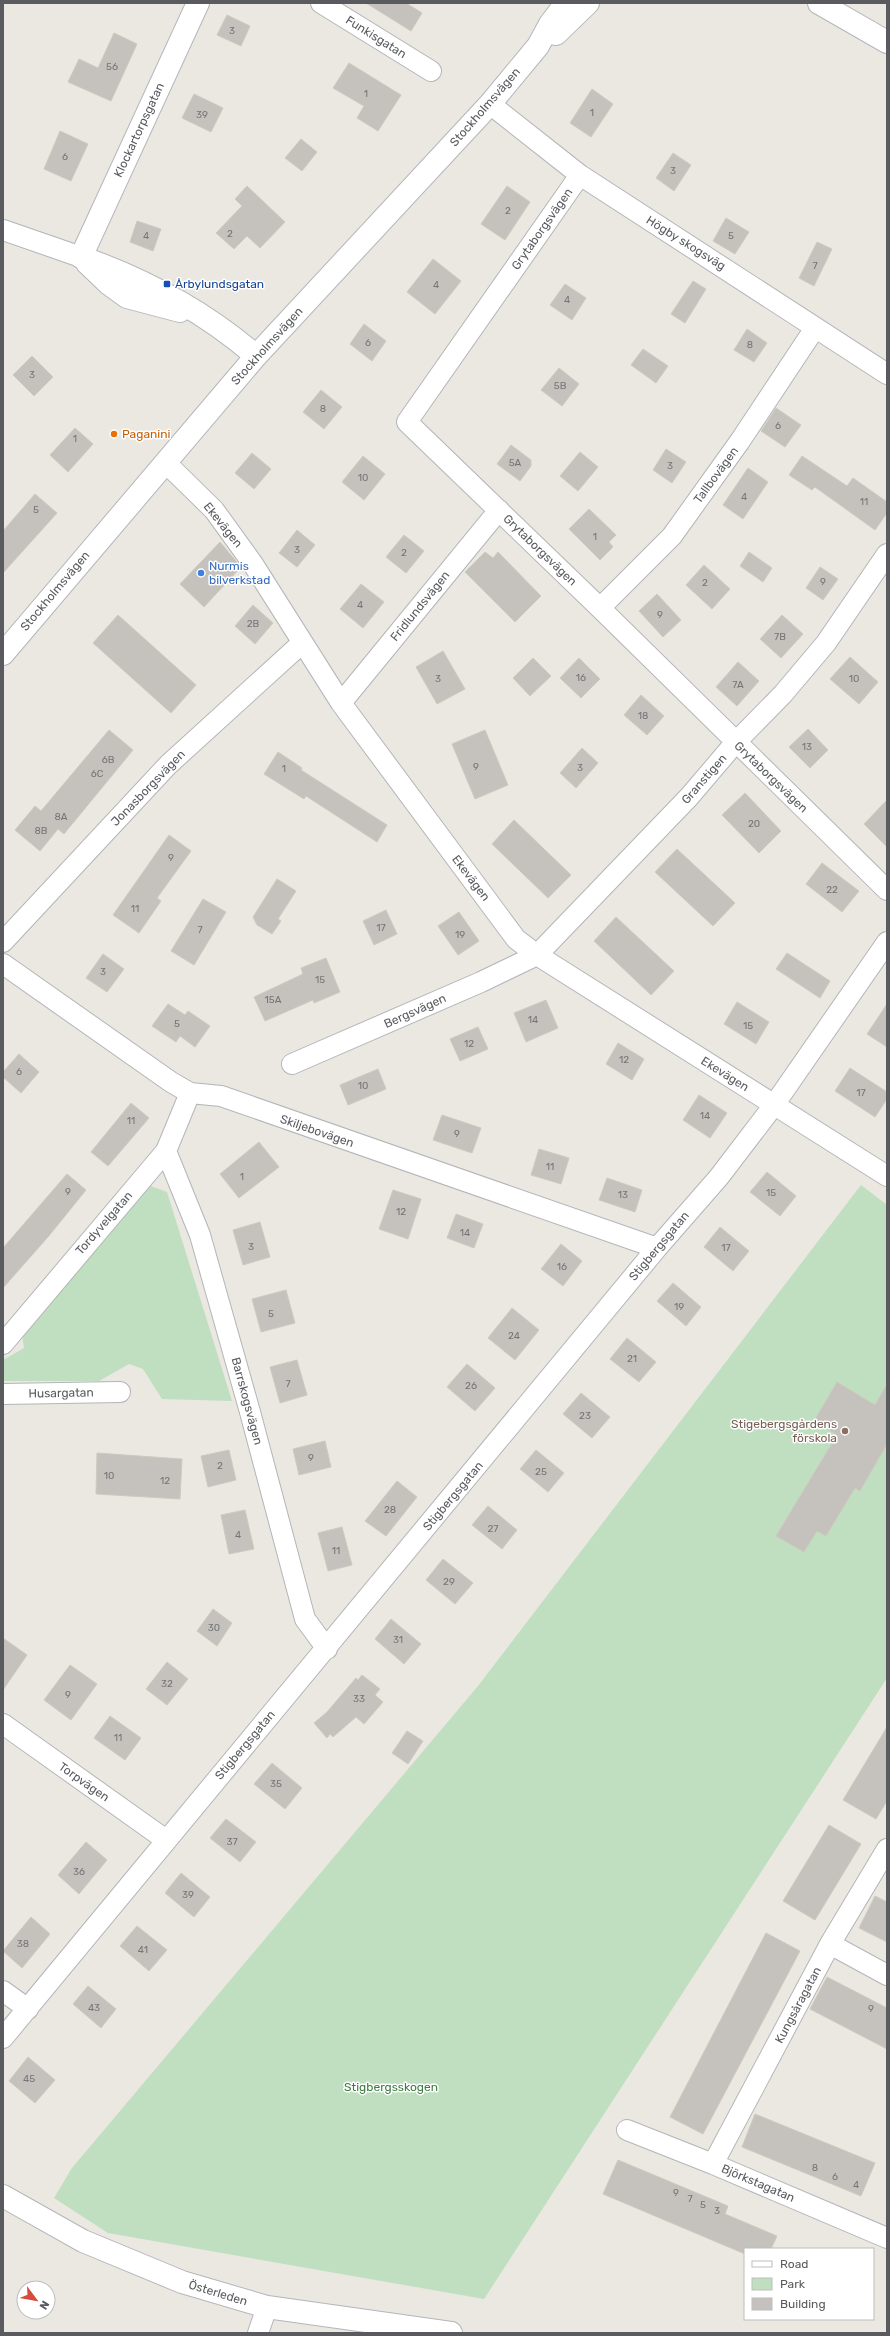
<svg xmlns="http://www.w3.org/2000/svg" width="890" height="2336" font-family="Rubik,sans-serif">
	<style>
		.green { fill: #bfdfc0 }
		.building { fill: #c5c2bd; stroke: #cecabf }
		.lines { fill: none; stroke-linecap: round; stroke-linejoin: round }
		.street-casing { stroke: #b3b5b9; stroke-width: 22 }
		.secondary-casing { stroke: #b4b6bb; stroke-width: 24 }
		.street { stroke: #fff; stroke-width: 20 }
		.secondary { stroke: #fff; stroke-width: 22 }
		.transit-dot { fill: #1a4fb4; stroke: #fff; stroke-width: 1.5 }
		.food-dot { fill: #e8710a; stroke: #fff; stroke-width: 1.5 }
		.shop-dot { fill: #3f7fe0; stroke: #fff; stroke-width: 1.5 }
		.education-dot { fill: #8d6e63; stroke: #fff; stroke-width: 1.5 }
		.labels { text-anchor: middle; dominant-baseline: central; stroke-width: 3; stroke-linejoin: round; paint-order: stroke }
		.number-label { font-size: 10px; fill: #747576 }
		.street-label { font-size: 12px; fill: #595b5f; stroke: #fff }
		.transit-label { font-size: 12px; fill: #164399; stroke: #fff; text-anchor: start }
		.food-label { font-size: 12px; fill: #c56008; stroke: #fff; text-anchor: start }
		.shop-label { font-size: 12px; fill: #366cbe; stroke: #fff; text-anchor: start }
		.education-label { font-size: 12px; fill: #785e54; stroke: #fff; text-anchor: end }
		.park-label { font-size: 12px; fill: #3c7b41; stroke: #fff }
	</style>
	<rect width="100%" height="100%" fill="#eae8e0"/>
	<path class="green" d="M148,1185l19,7 65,209 -70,-2 -19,-30 -14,-5 -30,17h-96v-23l2,1 19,-11 -3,-21z
		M861,1185l26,20v473l-403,621 -376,-66 -54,-35 18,-30 406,-482z"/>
	<path class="building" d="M366,3h40l16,10 -11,18z
		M227,15l23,11 -9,20 -24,-11z
		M114,33l23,11 -26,57 -43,-19 11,-23 19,9z
		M349,63l52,32 -23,36 -21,-13 7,-12 -31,-18z
		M592,89l21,15 -22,33 -21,-14z
		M194,94l29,14 -12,24 -29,-14z
		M60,131l28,13 -17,37 -27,-12z
		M301,139l16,13 -15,19 -17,-13z
		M673,153l18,12 -17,26 -18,-13z
		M247,186l38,36 -25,26 -13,-12 -13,13 -18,-16 26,-27 -7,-7z
		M507,186l23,16 -25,38 -24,-16z
		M726,218l23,14 -14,22 -22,-13z
		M137,221l24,8 -8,22 -23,-9z
		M817,242l15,7 -18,37 -15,-8z
		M433,259l28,22 -26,33 -28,-22z
		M693,281l13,8 -21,34 -14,-9z
		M565,284l21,14 -14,22 -22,-15z
		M364,324l22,17 -14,20 -22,-17z
		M747,329l20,14 -13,19 -20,-12z
		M643,349l25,17 -12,17 -25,-18z
		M32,356l21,21 -19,19 -21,-21z
		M559,368l20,16 -17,22 -21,-16z
		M321,390l21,17 -18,22 -21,-17z
		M776,408l25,17 -16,22 -24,-16z
		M75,428l18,16 -25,28 -18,-17z
		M511,445l20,15v6l-11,15 -23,-17z
		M666,449l20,13 -14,21 -19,-13z
		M580,452l18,15 -20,24 -18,-15z
		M252,453l19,16 -17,20 -19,-16z
		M363,456l22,18 -21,26 -22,-18z
		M802,456l45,30 6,-8 34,24v11l-12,17 -60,-43 -3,3 -23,-15z
		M748,468l20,14 -25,37 -20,-14z
		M35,494l22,19 -54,60v-42z
		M589,509l27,26 -7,7 4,5 -13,13 -31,-31z
		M297,530l18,15 -18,22 -18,-14z
		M404,535l20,16 -18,22 -20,-16z
		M220,542l21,25 -37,40 -24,-23z
		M485,552l8,6 5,-6 43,44 -26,26 -50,-50z
		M749,552l23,16 -9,14 -23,-16z
		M704,565l26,24 -18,20 -26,-24z
		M820,567l18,12 -15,21 -17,-12z
		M361,584l23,18 -21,26 -23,-19z
		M657,594l24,26 -18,17 -24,-26z
		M253,605l20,18 -18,21 -20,-18z
		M118,615l78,70 -25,28 -78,-70z
		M782,615l21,19 -22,24 -21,-19z
		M443,651l22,38 -28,15 -21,-37z
		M850,657l28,25 -19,22 -29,-25z
		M533,658l18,18 -21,20 -17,-18z
		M579,658l21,21 -19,19 -21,-20z
		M738,662l21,19 -22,25 -21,-19z
		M641,695l23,21 -17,19 -23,-20z
		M808,729l20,21 -18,18 -21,-21z
		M109,730l24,20 -69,84 -6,-5 -18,22 -25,-21 20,-24 6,5z
		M485,730l23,55 -33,14 -23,-55z
		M582,748l16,15 -22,25 -16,-15z
		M278,752l24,16 -1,2 86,55 -10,17 -71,-46 -2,3 -40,-25z
		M745,793l36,38 -22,22 -37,-38z
		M887,800v47l-23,-23z
		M514,820l57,55 -23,23 -56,-54z
		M169,835l22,16 -34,47 4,3 -22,32 -26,-18z
		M677,849l58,54 -22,23 -58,-54z
		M822,863l37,28 -17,21 -36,-28z
		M277,879l19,12 -18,28 3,2 -9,13 -15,-9 -4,-8z
		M203,899l23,13 -32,53 -23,-14z
		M386,910l11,24 -23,11 -11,-24z
		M459,912l20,29 -21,14 -20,-29z
		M616,917l58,54 -23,24 -57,-54z
		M787,953l43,28 -10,17 -44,-29z
		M103,954l21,15 -17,23 -21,-14z
		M326,958l14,34 -26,11 -1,-3 -48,21 -11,-24 49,-23 -2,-6z
		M546,1000l12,28 -32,14 -12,-29z
		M737,1002l32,20 -13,22 -32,-20z
		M168,1004l17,11 3,-4 22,15 -15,21 -15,-11 -4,6 -24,-16z
		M887,1004v43l-20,-13z
		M478,1027l10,22 -28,12 -10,-22z
		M618,1043l26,16 -12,21 -26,-16z
		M19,1054l20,18 -18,21 -18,-16v-5z
		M850,1068l37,24v7l-12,18 -40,-26z
		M378,1069l8,20 -38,16 -8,-20z
		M699,1095l28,18 -17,25 -27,-18z
		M131,1103l18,15 -41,48 -17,-14z
		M442,1115l39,13 -9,25 -39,-13z
		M259,1142l20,25 -40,31 -19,-24z
		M539,1149l30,9 -8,26 -30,-9z
		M767,1172l29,24 -16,20 -30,-24z
		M67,1174l19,16 -38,47 -45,51v-40z
		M607,1178l35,12 -7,22 -36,-12z
		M393,1190l28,9 -13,40 -29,-10z
		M456,1214l27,10 -9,24 -27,-10z
		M260,1222l10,35 -27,8 -10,-35z
		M720,1227l29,24 -16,20 -29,-24z
		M561,1244l21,17 -19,25 -22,-17z
		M673,1283l28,24 -15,19 -29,-25z
		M286,1290l9,33 -34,9 -9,-33z
		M512,1308l27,22 -24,30 -27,-22z
		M627,1338l29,24 -17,20 -29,-23z
		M297,1360l10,35 -27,8 -10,-36z
		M467,1364l28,24 -20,23 -28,-24z
		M837,1382l38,23 12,-21v60l-27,47 -5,-3 -29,48 -9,-5 -13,21 -28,-16 61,-101 -23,-14z
		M581,1393l29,24 -18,21 -29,-24z
		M325,1441l6,26 -32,8 -6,-26z
		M229,1450l7,30 -28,7 -7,-31z
		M536,1450l28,23 -16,19 -28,-23z
		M97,1453l85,6 -2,40 -84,-5z
		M397,1481l20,16 -31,39 -21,-15z
		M488,1506l29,24 -15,19 -30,-24z
		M245,1510l9,39 -25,5 -8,-39z
		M342,1527l10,38 -24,6 -10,-38z
		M443,1559l30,24 -18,21 -29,-24z
		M213,1609l19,14 -15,23 -20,-15z
		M391,1619l30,25 -17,20 -29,-25z
		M3,1638l24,17 -24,35z
		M167,1662l21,17 -21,26 -21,-16z
		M70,1665l27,19 -26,36 -27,-20z
		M362,1675l18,14 -5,6 8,7 -19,22 -8,-7 -23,20 -3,-3 -3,4 -13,-15 13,-11 29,-34 2,2z
		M110,1716l31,22 -16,22 -31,-22z
		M887,1727v74l-11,18 -33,-19z
		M407,1731l16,10 -15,23 -16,-11z
		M272,1763l30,25 -17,21 -31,-25z
		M226,1819l30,23 -16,20 -30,-24z
		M829,1825l32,19 -46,76 -32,-19z
		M86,1842l21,18 -28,34 -21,-19z
		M181,1873l29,24 -16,20 -29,-24z
		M875,1896l12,6v40l-28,-14z
		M31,1917l19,17 -28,34 -19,-17z
		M137,1926l30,24 -18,21 -29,-25z
		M766,1933l34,18 -97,183 -33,-17z
		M827,1977l60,31v41l-77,-40z
		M88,1986l28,23 -15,19 -28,-24z
		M28,2057l27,23 -20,23 -26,-22z
		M755,2114l120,49 -14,33 -119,-49z
		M618,2160l110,46 -3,8 52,22 -6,13h-26v5l-142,-60z"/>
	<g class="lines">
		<g class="street-casing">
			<path id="street" d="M321,3l110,68
				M490,104l90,71 307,199
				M580,175l-173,247 193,186 287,282
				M3,230l78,27
				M166,463l48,47 39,54 88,139 175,236 21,16 350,221
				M600,608l72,-72 68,-95 75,-113
				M341,703l158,-193
				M3,942l165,-177 134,-122
				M3,964l168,118 19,11 31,3 436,152
				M292,1064l189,-82 56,-27 152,-158 46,-54 48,-49 43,-51 61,-89
				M166,1151l34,84 50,177 55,207 22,30
				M3,1344l163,-193 24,-58
				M3,1394l117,-2
				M3,1724l163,116
				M830,1944l57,31
				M3,1991l25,18
				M3,2038l654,-790 62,-71 55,-72 113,-163
				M627,2130l86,34 174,74
				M713,2164l117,-220 57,-95
				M258,2333l9,-26"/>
		</g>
		<g class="secondary-casing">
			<path id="secondary" d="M819,3l68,39
				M556,34l32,-31
				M81,257l117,-254
				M81,257c65,23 123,54 175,99
				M87,263l22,21 18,13 53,14
				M3,654l253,-298 234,-252 48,-58 12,-22 16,-21
				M3,2196l80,45 99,41 85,25 184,26"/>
		</g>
		<use href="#street" class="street"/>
		<use href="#secondary" class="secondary"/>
	</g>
	<rect class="transit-dot" x="163" y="280" width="8" height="8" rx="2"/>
	<circle class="food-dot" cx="114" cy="434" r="4"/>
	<circle class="shop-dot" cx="201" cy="573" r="4"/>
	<circle class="education-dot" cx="845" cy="1431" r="4"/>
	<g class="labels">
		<g class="number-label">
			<text x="232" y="31">3</text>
			<text x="112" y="67">56</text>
			<text x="366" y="94">1</text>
			<text x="592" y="113">1</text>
			<text x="202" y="115">39</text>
			<text x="65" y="157">6</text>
			<text x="673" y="171">3</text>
			<text x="508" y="211">2</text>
			<text x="230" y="234">2</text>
			<text x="146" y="236">4</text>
			<text x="731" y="236">5</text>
			<text x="815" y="266">7</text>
			<text x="436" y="285">4</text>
			<text x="567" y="300">4</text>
			<text x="368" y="343">6</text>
			<text x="750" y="345">8</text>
			<text x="32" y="375">3</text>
			<text x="560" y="386">5B</text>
			<text x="323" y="409">8</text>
			<text x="778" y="426">6</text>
			<text x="75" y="439">1</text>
			<text x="515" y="463">5A</text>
			<text x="670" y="466">3</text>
			<text x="363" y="478">10</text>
			<text x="744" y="497">4</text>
			<text x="864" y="502">11</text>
			<text x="36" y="510">5</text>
			<text x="595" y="537">1</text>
			<text x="297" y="550">3</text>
			<text x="404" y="553">2</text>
			<text x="823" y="582">9</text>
			<text x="705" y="583">2</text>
			<text x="360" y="605">4</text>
			<text x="660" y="615">9</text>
			<text x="253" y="624">2B</text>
			<text x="780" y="637">7B</text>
			<text x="581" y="678">16</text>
			<text x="438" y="679">3</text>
			<text x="854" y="679">10</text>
			<text x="738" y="685">7A</text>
			<text x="643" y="716">18</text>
			<text x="807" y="747">13</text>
			<text x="108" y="760">6B</text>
			<text x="476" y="767">9</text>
			<text x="580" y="768">3</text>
			<text x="284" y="769">1</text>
			<text x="97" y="774">6C</text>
			<text x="61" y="817">8A</text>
			<text x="754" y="824">20</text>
			<text x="41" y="831">8B</text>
			<text x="171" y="858">9</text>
			<text x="832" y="890">22</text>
			<text x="135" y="909">11</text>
			<text x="381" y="928">17</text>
			<text x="200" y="930">7</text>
			<text x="460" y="935">19</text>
			<text x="103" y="972">3</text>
			<text x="320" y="980">15</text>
			<text x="273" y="1000">15A</text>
			<text x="533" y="1020">14</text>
			<text x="177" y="1024">5</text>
			<text x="748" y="1026">15</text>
			<text x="469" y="1044">12</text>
			<text x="624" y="1060">12</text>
			<text x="19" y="1072">6</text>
			<text x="363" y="1086">10</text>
			<text x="861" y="1093">17</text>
			<text x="705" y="1116">14</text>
			<text x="131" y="1121">11</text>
			<text x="457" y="1134">9</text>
			<text x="550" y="1167">11</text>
			<text x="242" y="1177">1</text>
			<text x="68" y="1192">9</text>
			<text x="771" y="1193">15</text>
			<text x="623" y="1195">13</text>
			<text x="401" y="1212">12</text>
			<text x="465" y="1233">14</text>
			<text x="251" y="1247">3</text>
			<text x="726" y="1248">17</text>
			<text x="562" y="1267">16</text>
			<text x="679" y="1307">19</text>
			<text x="271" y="1314">5</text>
			<text x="514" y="1336">24</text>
			<text x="632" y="1359">21</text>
			<text x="288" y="1384">7</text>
			<text x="471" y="1386">26</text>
			<text x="585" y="1416">23</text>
			<text x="311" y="1458">9</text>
			<text x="220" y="1466">2</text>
			<text x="541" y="1472">25</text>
			<text x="109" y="1476">10</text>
			<text x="165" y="1481">12</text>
			<text x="390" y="1510">28</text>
			<text x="493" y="1529">27</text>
			<text x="238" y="1535">4</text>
			<text x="336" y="1551">11</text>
			<text x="449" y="1582">29</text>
			<text x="214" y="1628">30</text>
			<text x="398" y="1640">31</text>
			<text x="167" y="1684">32</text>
			<text x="68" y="1695">9</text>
			<text x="359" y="1699">33</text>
			<text x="118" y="1738">11</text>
			<text x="276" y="1784">35</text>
			<text x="232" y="1842">37</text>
			<text x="79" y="1872">36</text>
			<text x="188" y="1895">39</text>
			<text x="23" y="1944">38</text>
			<text x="143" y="1950">41</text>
			<text x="94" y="2008">43</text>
			<text x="871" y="2009">9</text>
			<text x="29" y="2079">45</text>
			<text x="815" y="2168">8</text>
			<text x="835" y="2177">6</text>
			<text x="856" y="2185">4</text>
			<text x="676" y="2193">9</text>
			<text x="690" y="2199">7</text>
			<text x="703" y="2205">5</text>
			<text x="717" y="2211">3</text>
		</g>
		<g class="street-label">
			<text transform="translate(376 37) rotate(32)">Funkisgatan</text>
			<text transform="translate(485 107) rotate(-49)">Stockholmsvägen</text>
			<text transform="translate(139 130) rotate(-65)">Klockartorpsgatan</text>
			<text transform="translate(542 229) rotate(-55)">Grytaborgsvägen</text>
			<text transform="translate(686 243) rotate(32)">Högby skogsväg</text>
			<text transform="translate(267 346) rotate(-48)">Stockholmsvägen</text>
			<text transform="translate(716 475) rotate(-54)">Tallbovägen</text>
			<text transform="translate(223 525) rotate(51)">Ekevägen</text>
			<text transform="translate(540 550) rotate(44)">Grytaborgsvägen</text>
			<text transform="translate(55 591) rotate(-50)">Stockholmsvägen</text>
			<text transform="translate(420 606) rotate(-51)">Fridlundsvägen</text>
			<text transform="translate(771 777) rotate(44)">Grytaborgsvägen</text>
			<text transform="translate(704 779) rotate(-49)">Granstigen</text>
			<text transform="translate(148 788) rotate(-46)">Jonasborgsvägen</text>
			<text transform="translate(471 878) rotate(53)">Ekevägen</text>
			<text transform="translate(415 1011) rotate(-24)">Bergsvägen</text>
			<text transform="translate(725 1074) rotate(32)">Ekevägen</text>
			<text transform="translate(317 1131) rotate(19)">Skiljebovägen</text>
			<text transform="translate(104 1223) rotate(-49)">Tordyvelgatan</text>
			<text transform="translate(659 1246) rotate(-50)">Stigbergsgatan</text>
			<text transform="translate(61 1393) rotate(-1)">Husargatan</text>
			<text transform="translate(247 1401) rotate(75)">Barrskogsvägen</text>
			<text transform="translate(453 1496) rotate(-50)">Stigbergsgatan</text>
			<text transform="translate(245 1745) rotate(-50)">Stigbergsgatan</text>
			<text transform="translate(84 1782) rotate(35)">Torpvägen</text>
			<text transform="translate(798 2005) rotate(-62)">Kungsåragatan</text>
			<text transform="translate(758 2183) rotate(23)">Björkstagatan</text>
			<text transform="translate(218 2293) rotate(17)">Österleden</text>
		</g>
		<g class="transit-label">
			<text x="175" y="284">Årbylundsgatan</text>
		</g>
		<g class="food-label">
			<text x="122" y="434">Paganini</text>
		</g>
		<g class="shop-label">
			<text x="209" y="566">Nurmis<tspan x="209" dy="14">bilverkstad</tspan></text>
		</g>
		<g class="education-label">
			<text x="837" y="1424">Stigebergsgårdens<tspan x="837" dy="14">förskola</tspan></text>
		</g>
		<g class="park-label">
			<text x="391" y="2087">Stigbergsskogen</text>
		</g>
	</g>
	<rect width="890" height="2336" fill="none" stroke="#595b5f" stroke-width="8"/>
	<rect x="744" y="2248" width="130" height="72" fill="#ffffff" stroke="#bdbdbf"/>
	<rect x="752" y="2261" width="20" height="6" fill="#ffffff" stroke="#bdbdbf"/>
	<text x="780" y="2268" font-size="12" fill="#595b5f">Road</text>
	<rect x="752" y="2278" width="20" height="12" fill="#bfdfc0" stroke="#bdbdbf"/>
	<text x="780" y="2288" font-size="12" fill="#595b5f">Park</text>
	<rect x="752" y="2298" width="20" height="12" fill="#c5c2bd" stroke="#bdbdbf"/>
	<text x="780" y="2308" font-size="12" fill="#595b5f">Building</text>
	<g transform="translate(36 2300) rotate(122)"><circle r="19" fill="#ffffff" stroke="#bdbdbf"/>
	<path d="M0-3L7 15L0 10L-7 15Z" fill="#d44d3c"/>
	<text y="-6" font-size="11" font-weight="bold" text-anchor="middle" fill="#595b5f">N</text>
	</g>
</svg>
